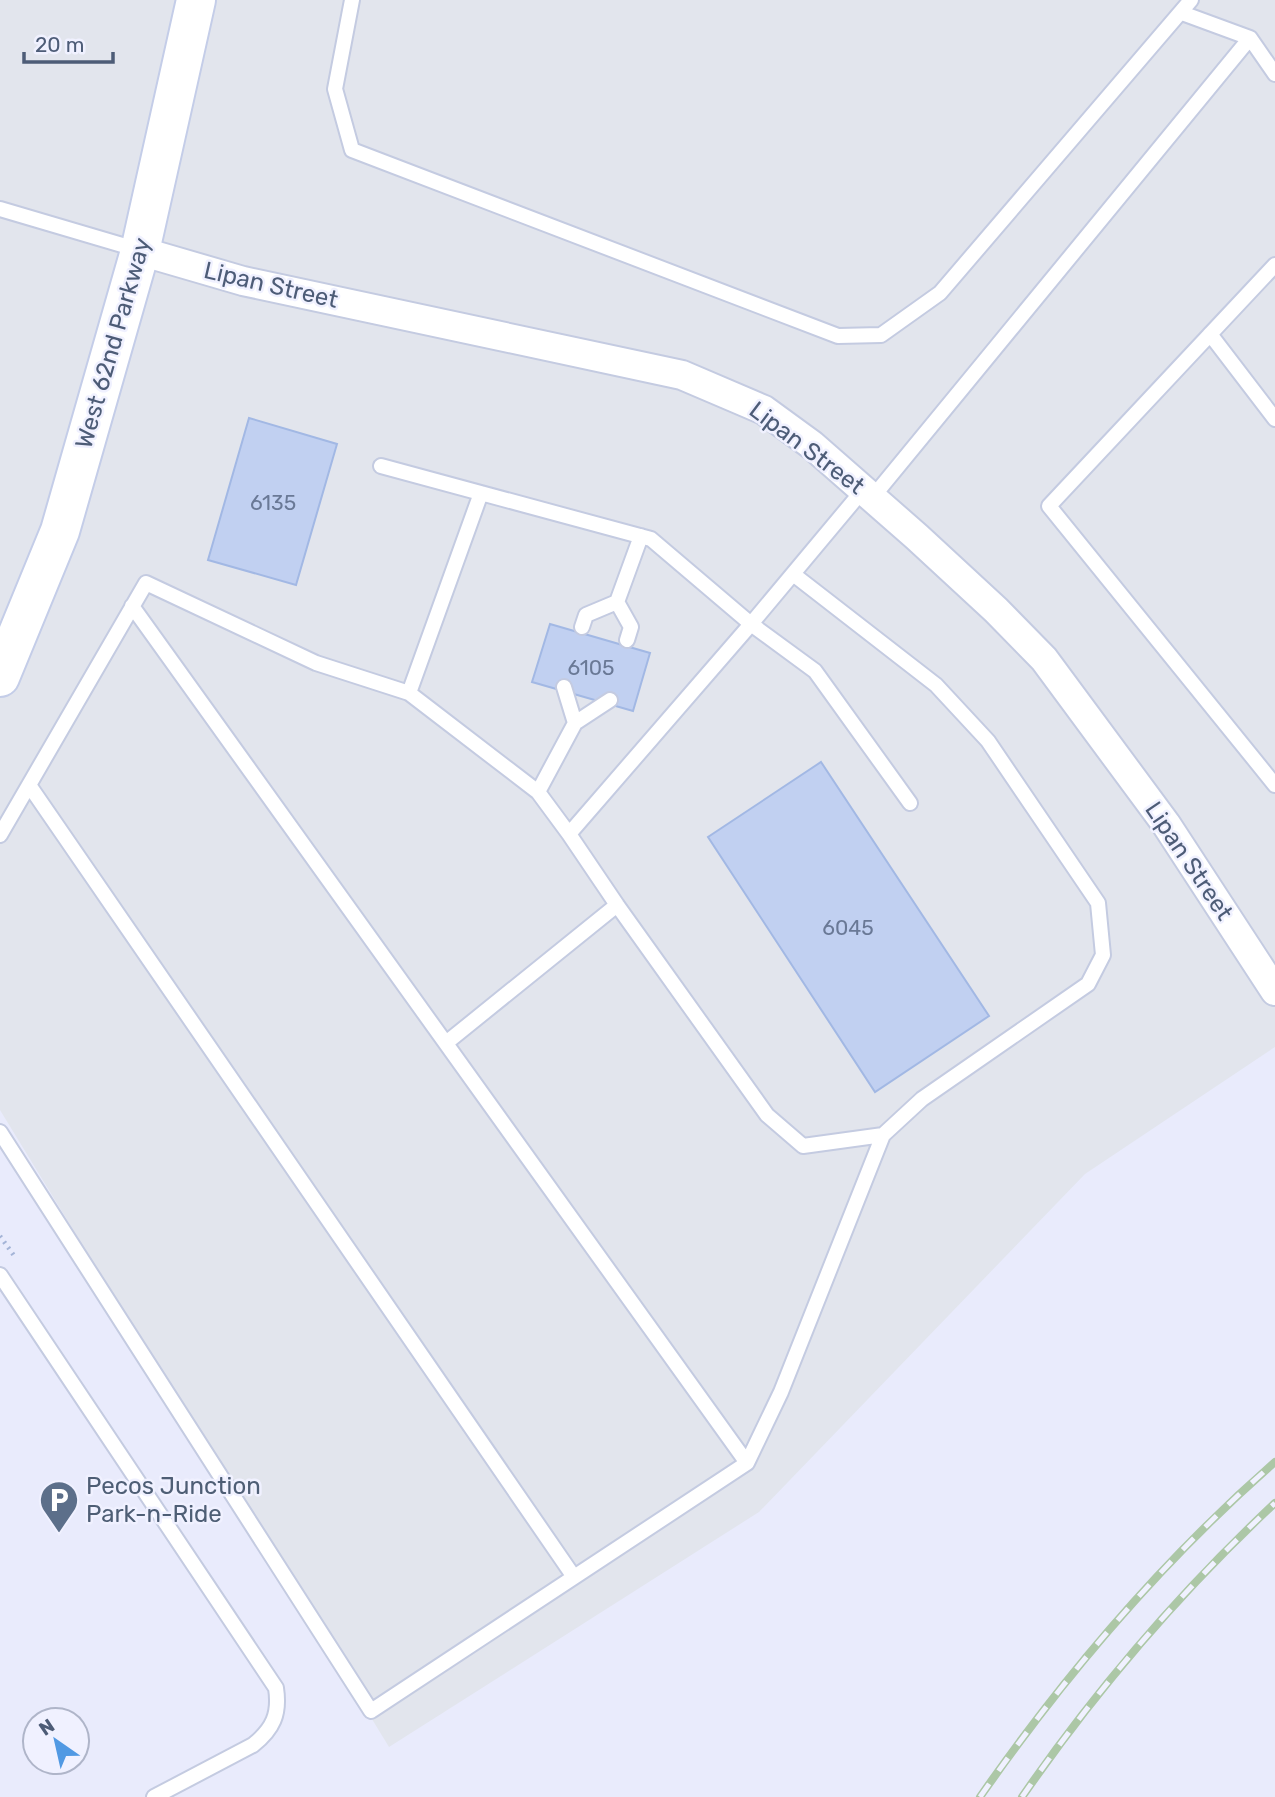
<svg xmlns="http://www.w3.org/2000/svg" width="1275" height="1797" font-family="Rubik,sans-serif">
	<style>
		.industrial { fill: #e2e5ed }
		.building { fill: #c1d0f1; stroke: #a2b8e4; stroke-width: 2 }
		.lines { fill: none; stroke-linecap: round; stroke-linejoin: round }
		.lane-casing { stroke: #c4cbe1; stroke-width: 18 }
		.street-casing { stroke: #c4cbe1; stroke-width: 32 }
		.secondary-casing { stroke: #c4cde8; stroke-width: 42 }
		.path { stroke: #a4b4d7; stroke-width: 4.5; stroke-dasharray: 2 5; stroke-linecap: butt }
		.lane { stroke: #fff; stroke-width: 14 }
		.street { stroke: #fff; stroke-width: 28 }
		.secondary { stroke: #fff; stroke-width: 38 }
		.rail-casing { stroke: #acc7a6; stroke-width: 8 }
		.rail { stroke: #f0f1ff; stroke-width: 5; stroke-dasharray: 16; stroke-linecap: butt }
		.labels { text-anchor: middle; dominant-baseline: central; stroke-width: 5; stroke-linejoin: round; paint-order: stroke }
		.number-label { font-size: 21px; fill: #6a7996 }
		.street-label { font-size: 24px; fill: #4d5c77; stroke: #f0f1ff }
		.service-label { font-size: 24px; fill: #4e5e75; stroke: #f0f1ff; text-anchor: start }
	</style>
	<rect width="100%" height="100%" fill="#e9ebfc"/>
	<path class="industrial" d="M0,0h1275v1047l-190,127 -326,338 -370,235 -389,-637z"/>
	<path class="building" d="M249,418l88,26 -41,141 -88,-25z
		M550,624l100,29 -17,58 -101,-29z
		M821,762l168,254 -114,76 -167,-255z"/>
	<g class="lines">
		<g class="lane-casing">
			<path id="lane" d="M352,0l-17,89 17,61 486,186 43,-1 59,-42 251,-293
				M1182,13l68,25
				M0,209l139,41
				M1275,265l-226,241 226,279
				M1210,334l65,85
				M381,466l270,73 100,85 112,-134
				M872,498l378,-460 25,36
				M793,574l143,111 52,56 110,162 5,52 -15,29 -166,115 -39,36 -80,11 -36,-31 -150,-210 -48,-71 182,-210 64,47 95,132
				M617,602l24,-66
				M582,627l4,-12 31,-13 14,25 -4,13
				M564,687l11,36 35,-23
				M409,693l129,99 31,42
				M29,785l545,792
				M538,792l37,-69
				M0,835l146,-252 170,80 93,30 72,-200
				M446,1043l171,-138
				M0,1132l371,579 376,-248 -615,-857
				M0,1275l276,413c4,26 -3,41 -23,57l-99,52
				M747,1463l34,-71 102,-257"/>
		</g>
		<g class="street-casing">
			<path id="street" d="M140,251l103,30 439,94 82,35 48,35 105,92 79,73 48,49 122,165 109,167"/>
		</g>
		<g class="secondary-casing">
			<path id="secondary" d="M0,677l60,-146 80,-280 56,-251"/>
		</g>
		<path class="path" d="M0,1236l15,21"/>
		<use href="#lane" class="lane"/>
		<use href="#street" class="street"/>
		<use href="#secondary" class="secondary"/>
		<g class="rail-casing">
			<path id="rail" d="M980,1797c85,-122 183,-237 295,-335
				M1022,1797c74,-107 158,-205 253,-294"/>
		</g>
		<use href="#rail" class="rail"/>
	</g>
	<defs>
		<g id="parking-pin" transform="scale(2.0125)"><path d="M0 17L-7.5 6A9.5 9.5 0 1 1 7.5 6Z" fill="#5c6f8a" stroke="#f0f1ff"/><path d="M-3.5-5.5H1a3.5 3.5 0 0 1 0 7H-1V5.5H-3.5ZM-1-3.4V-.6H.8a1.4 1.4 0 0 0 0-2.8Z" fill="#fff"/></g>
	</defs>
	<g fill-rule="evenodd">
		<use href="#parking-pin" x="59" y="1500"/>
	</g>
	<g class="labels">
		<g class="number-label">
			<text x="273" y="502">6135</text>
			<text x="591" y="667">6105</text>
			<text x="848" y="927">6045</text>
		</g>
		<g class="street-label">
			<text transform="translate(271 285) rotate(13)">Lipan Street</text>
			<text transform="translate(113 343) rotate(-74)">West 62nd Parkway</text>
			<text transform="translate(807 448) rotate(37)">Lipan Street</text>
			<text transform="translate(1189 861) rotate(56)">Lipan Street</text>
		</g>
		<g class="service-label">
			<text x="86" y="1486">Pecos Junction<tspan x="86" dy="28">Park-n-Ride</tspan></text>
		</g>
	</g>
	<g transform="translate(56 1741) rotate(326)"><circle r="33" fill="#f0f1ff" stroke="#afb5c9" stroke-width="2"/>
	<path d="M0-5L12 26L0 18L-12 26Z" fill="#5199e3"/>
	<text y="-10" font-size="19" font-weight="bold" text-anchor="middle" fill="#4d5c77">N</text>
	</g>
	<path d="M24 52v10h89v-10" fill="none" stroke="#4d5c77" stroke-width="3.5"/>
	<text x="35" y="52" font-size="21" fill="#4d5c77" stroke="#f0f1ff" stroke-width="5" paint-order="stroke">20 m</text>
</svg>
